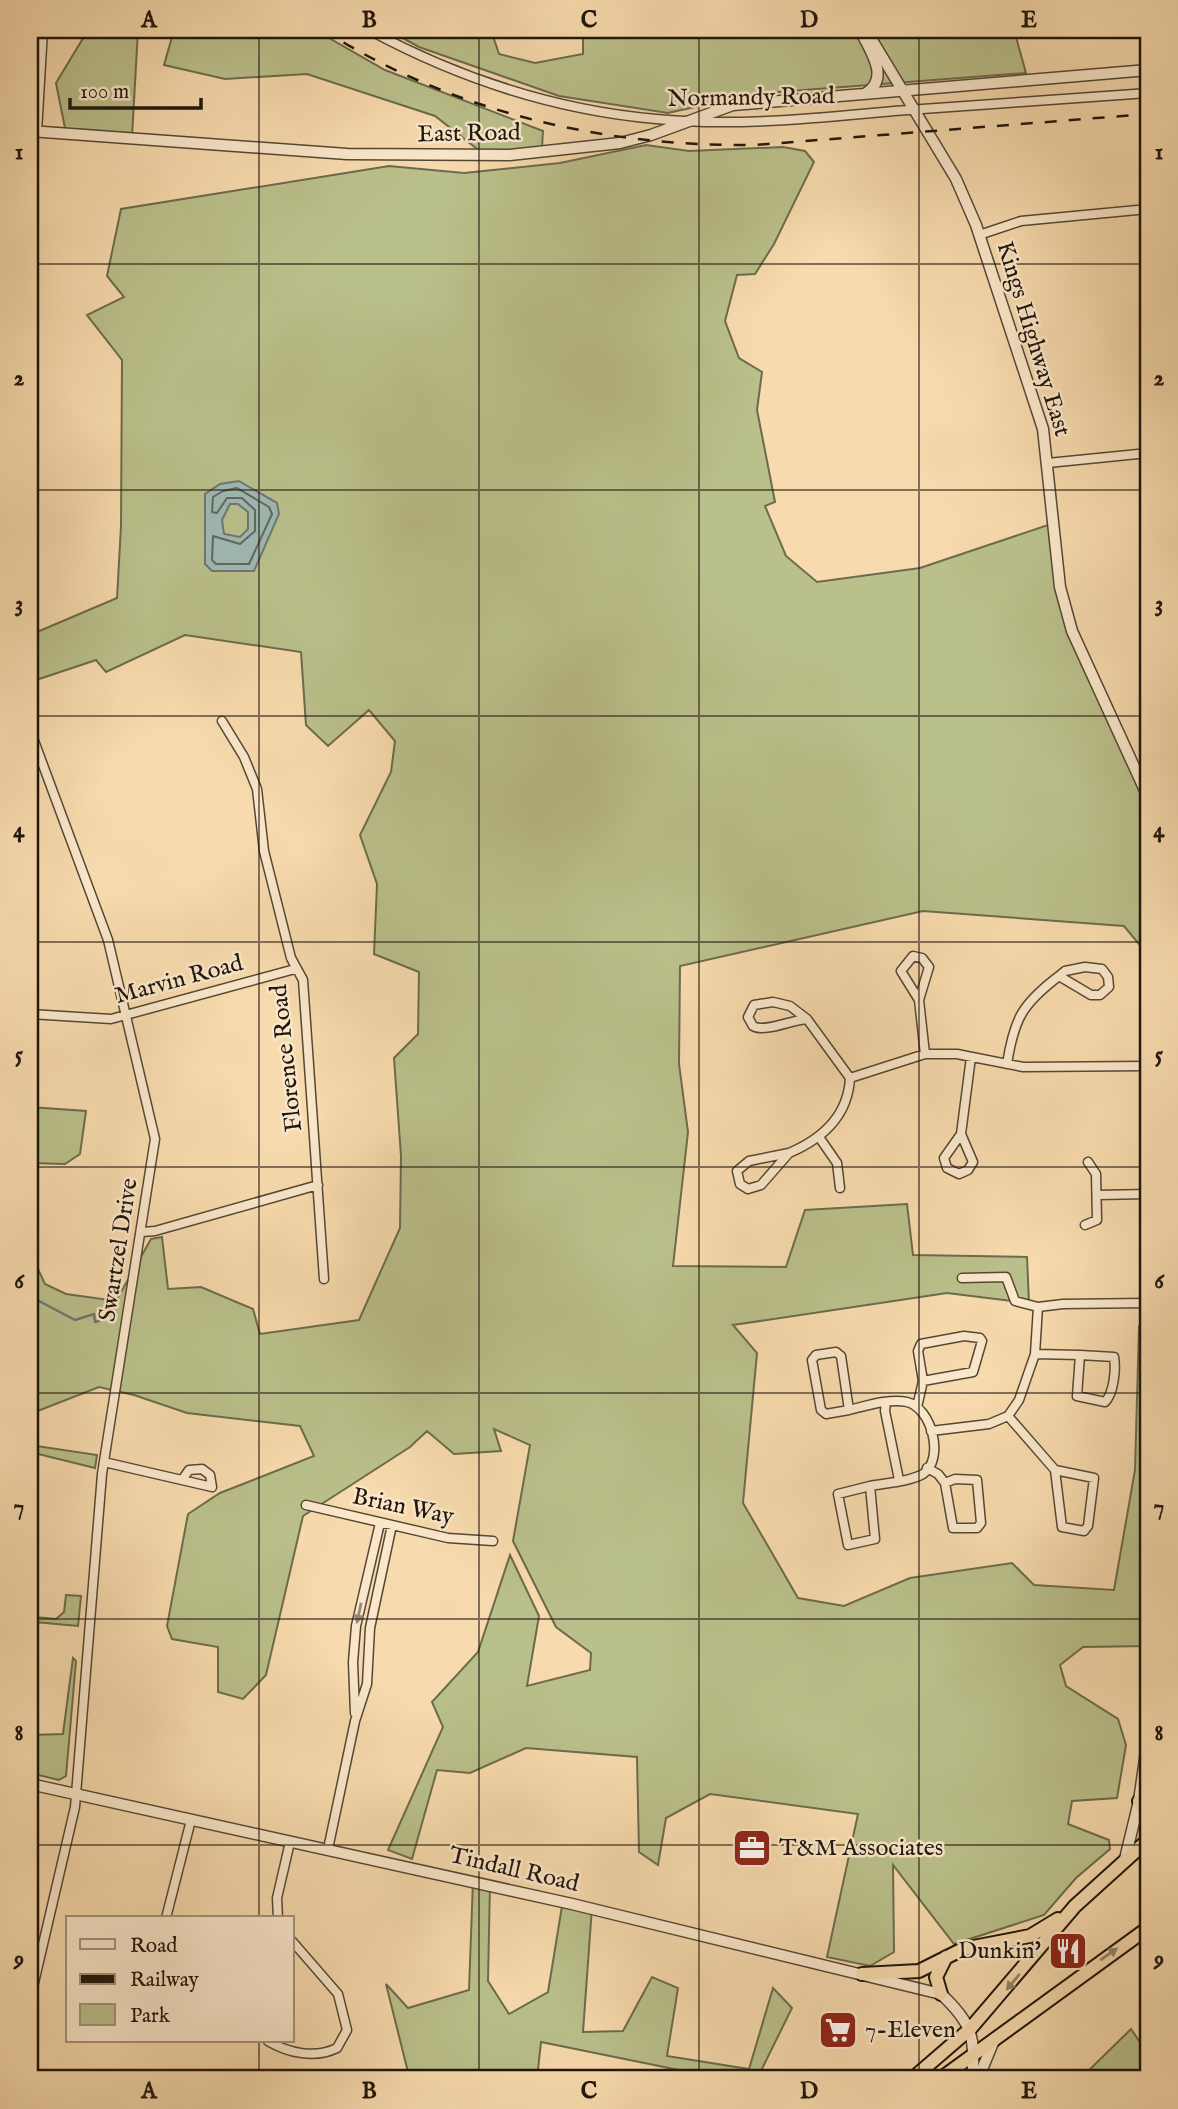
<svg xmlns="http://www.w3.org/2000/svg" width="1178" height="2109" font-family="'IM FELL English',serif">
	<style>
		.green { fill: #bac08b; stroke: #6c6b4c; stroke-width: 2 }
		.water { fill: #9fb9b3; stroke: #6c7871; stroke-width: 2; fill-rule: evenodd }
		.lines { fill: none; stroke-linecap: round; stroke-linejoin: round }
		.shore { stroke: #5f6860; stroke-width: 2 }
		.stream { stroke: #6c7871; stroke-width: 2.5 }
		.minor-casing { stroke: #554735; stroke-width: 11 }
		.tertiary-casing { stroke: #554735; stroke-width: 13 }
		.trunk-casing { stroke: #1f160d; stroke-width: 16 }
		.minor { stroke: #fae7ca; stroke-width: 8 }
		.tertiary { stroke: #fae7ca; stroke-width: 10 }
		.trunk { stroke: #f7daad; stroke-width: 12 }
		.rail { stroke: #1f160d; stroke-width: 2.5; stroke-dasharray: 12 12; stroke-linecap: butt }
		.oneway { fill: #978975 }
		.oneway2 { fill: #968265 }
		.grid { fill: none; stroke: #1f160d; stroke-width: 2; stroke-opacity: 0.55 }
		.labels { text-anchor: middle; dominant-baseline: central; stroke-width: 5; stroke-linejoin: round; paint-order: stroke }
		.street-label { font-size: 24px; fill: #1f160d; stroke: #fae7ca }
		.poi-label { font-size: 24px; fill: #1f160d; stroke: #fae7ca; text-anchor: start }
		.neatline { fill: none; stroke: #1f160d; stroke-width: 2.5 }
		.grid-label { font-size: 23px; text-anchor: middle; font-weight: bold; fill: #1f160d }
	</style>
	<rect width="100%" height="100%" fill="#f7daad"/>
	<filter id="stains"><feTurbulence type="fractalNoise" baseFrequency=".00286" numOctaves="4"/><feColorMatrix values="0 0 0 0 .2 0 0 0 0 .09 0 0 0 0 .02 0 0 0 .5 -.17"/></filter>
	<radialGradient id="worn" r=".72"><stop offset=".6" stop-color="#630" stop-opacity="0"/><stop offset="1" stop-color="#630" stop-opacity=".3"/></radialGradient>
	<path class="green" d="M88,30h50l-6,107 -66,-4 -10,-50z
		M174,30h141l70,40 158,61 -1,17 -61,4 -46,-36 -128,-42 -82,5 -61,-14z
		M388,30h103l8,24 36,9 48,-9v-24h431l12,43 -273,21 -85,19 -109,-17 -140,-49z
		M646,145l43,6 94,-4 22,4 9,11 -40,82 -19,30 -18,1 -12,46 14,37 23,14 -5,38 18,92 -10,4 21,50 31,26 103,-14 131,-44 19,93 78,173v165l-24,-29 -201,-15 -243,55 -1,98 9,68 -15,134 113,1 19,-57 102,-6 6,51 114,2 2,46 -82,-10 -214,32 24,28 -14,150 55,95 46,8 66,-28 102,-15 22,22 80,5 21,-120 4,-144 9,2v318l-65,1 -23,18 6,21 52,33 8,26 -9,53 -45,3 -4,23 41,16 1,9 -34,29 -32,37 -90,29 -61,-79 1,87 -24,14 -43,-9 31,-143 -148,-20 -44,24 -8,47 -19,-13 -2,-95 -111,-9 -56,25 -33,-3 -25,89 -24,-9 55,-123 -11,-25 46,-50 32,-97 29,61 -12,70 63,-16 1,-17 -35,-26 -43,-86 17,-96 -36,-16 7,22 -47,3 -27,-23 -17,16 -107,69 -37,159 -23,24 -25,-7v-45l-46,-8 -5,-13 21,-112 32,-21 94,-37 -14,-30 -113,-13 -53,-18 -35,-8 -69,27v-162l15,32 21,10 50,7 35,-62 11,-2 6,52 33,-2 52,22 7,25 99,-14 41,-92 1,-72 -7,-98 24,-24 1,-62 -45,-18 3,-70 -17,-49 31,-63 4,-31 -26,-31 -41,36 -22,-21 -5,-73 -116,-17 -79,37 -10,-12 -66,22v-47l87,-37 4,-72 1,-166 -35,-45 37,-18 -17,-21 14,-67 268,-43 75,7 96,-10z
		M30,1107l56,4 -6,43 -15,10 -35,-1z
		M30,1445l67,10 -2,13 -65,-16z
		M66,1595l15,1 -3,30 -43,-4 1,-5 20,2 8,-7z
		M73,1658l3,3 -10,115 -7,4 -29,-7v-38l33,-1z
		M473,1880l17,4 -2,97 21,33 39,-22 15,-92 29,7 -9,125 40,-1 29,-54 26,11 -11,68 82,13 24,-81 19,20 -35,71h-34l-182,-37 -4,37h-131l2,-7 -22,-88 22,24 61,-18z
		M1131,2029l17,25v25h-68z"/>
	<path class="water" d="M239,481l38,22 2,11 -25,57h-42l-7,-7v-70l15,-10zM230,504h8l10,8v17l-8,8 -16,-3 -2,-14z"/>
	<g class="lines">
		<path class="shore" d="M237,488l32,19 3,7 -23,50h-33l-4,-4 1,-24 27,8 15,-13v-21l-13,-12h-15l-10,15 -5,-1 1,-15 10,-6z"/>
		<path class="stream" d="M30,1302l9,-1 36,19 19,-6 1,8 20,-6"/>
		<g class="minor-casing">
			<path id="minor" d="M369,30c89,48 186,80 287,89 79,8 159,-1 238,-8 85,-6 169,-12 254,-18
				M37,132l6,-102
				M979,235l42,-14 127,-12
				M1048,463l100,-10
				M222,721l22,36 13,32 7,62 27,107 12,22 21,299
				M30,730l78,210 47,199 -53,335 -27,333 -45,193
				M913,956l9,2 7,9 -10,33 -18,-29z
				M1085,967l17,2 6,8 1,10 -9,8h-9l-32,-19 6,-5z
				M919,1000l6,54
				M773,1002l17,4 17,13c-16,1 -43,14 -54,7l-5,-9 6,-12z
				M30,1014l81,5 184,-50
				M807,1019l43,59
				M1007,1064c7,-45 15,-60 52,-88
				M850,1078l75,-24h32l66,13 125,-1
				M961,1134l12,28 -5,8 -9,4 -12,-6 -3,-10z
				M961,1134l10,-77
				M819,1137l18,26 3,25
				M789,1153l-28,32 -13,4 -8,-5 -3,-13 12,-10z
				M789,1153c33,-14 59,-37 61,-75
				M1098,1195l50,-1
				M1085,1225l12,-5 -1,-46 -8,-12
				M142,1232l13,-1 163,-46
				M962,1278l44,-1 9,24 23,6
				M964,1336l16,2 2,3 -9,31 -50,9 -5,-30 3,-7z
				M836,1352l5,4 8,54 -23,4 -5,-4 -9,-50 4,-5z
				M1035,1354l45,1
				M1080,1355l34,2c2,12 0,36 -9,45l-28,-6z
				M886,1402l-1,9 14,69
				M917,1407l6,-26
				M849,1410c17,-4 40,-12 58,-8 25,6 38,57 16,72 -14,8 -38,9 -53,12
				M1008,1416l47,54
				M931,1431l58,-7 19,-8 11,-16 16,-46 3,-47 25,-3 85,-1
				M104,1462l108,25 -2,-12 -8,-6 -13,1 -7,10
				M927,1468l11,6 7,9
				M1055,1470l39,8 -6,48 -4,5 -22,-4z
				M955,1479l22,1 4,43 -4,5h-24l-8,-45z
				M870,1486l5,53 -27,6 -10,-51z
				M306,1505l142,33 45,3
				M355,1713l-2,-51 3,-36 24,-103
				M328,1849l27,-128 12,-37 3,-56 22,-103
				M166,1918l25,-98
				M278,1918l-1,-20 13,-56
				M268,2041c20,12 47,18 69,7l10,-18 -9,-36 -46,-53"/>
		</g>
		<g class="tertiary-casing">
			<path id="tertiary" d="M860,30c9,19 31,48 6,63
				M866,30l90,149 20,46 67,204 17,158 12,44 76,166
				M30,131l317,23 163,1 110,-12 31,-8 82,-30 415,-35
				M30,1784l542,120 369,90c31,29 35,43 31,85
				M1125,1859l14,-58 9,-63
				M978,2079l17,-41"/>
		</g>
		<g class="trunk-casing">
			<path id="trunk" d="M1139,1801l9,15
				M862,1974l57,-3 44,-22 67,-13 28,-17
				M941,1994l-5,-17 10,-20
				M912,2079l58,-50 105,-123 73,-66
				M940,2079l208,-151"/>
		</g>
		<use href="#minor" class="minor"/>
		<use href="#tertiary" class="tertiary"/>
		<use href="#trunk" class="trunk"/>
		<path class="rail" d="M323,30c130,82 279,117 432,115l393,-31"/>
	</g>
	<defs><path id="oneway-solid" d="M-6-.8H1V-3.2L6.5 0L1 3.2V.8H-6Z" transform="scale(1.75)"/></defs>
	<use class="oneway" href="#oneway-solid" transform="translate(359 1613) rotate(102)"/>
	<g class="oneway2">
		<use href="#oneway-solid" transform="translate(1109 1954) rotate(-35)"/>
		<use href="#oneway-solid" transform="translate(1013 1982) rotate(130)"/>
	</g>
	<path class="grid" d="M259,30v1888M479,30v2049M699,30v2049M919,30v2049M30,264h1118M30,490h1118M30,716h1118M30,942h1118M30,1167h1118M30,1393h1118M30,1619h1118M30,1845h1118M259,2041v38"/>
	<defs>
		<g id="office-square" transform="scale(2.0125)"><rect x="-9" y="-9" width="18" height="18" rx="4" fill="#8f2418" stroke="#fae7ca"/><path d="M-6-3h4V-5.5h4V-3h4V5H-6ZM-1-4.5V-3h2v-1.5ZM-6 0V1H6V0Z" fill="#fff"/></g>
		<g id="restaurant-square" transform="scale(2.0125)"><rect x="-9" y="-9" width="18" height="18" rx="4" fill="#8f2418" stroke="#fae7ca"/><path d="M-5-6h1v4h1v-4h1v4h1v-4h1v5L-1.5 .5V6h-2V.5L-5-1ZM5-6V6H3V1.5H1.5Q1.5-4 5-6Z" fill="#fff"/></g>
		<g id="supermarket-square" transform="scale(2.0125)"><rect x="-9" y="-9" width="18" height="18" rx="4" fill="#8f2418" stroke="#fae7ca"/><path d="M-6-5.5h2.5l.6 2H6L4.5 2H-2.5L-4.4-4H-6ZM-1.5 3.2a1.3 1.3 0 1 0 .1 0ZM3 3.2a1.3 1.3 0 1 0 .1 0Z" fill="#fff"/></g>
	</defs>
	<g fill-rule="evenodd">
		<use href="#office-square" x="752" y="1848"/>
		<use href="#restaurant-square" x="1068" y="1951"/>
		<use href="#supermarket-square" x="838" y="2030"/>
	</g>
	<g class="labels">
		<g class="street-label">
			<text transform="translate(751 98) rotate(-1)">Normandy Road</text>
			<text transform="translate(469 134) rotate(-1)">East Road</text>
			<text transform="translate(1033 339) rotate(73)">Kings Highway East</text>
			<text transform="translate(179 980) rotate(-15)">Marvin Road</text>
			<text transform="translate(287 1058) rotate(-96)">Florence Road</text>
			<text transform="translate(119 1250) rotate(-81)">Swartzel Drive</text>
			<text transform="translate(403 1507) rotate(12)">Brian Way</text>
			<text transform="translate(514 1870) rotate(13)">Tindall Road</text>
		</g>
		<g class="poi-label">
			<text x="779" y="1848">T&amp;M Associates</text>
			<text x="1041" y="1951" text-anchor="end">Dunkin'</text>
			<text x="865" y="2030">7-Eleven</text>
		</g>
	</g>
	<rect width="1178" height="2109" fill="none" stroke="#f7daad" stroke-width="77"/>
	<rect x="66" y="1916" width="228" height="126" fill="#fae7ca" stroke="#a2937e" stroke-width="2"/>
	<rect x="80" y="1939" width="35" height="10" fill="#fae7ca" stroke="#a2937e" stroke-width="2"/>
	<text x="130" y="1952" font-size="21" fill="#1f160d">Road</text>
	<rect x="80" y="1974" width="35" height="10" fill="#1f160d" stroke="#a2937e" stroke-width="2"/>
	<text x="130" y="1986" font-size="21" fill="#1f160d">Railway</text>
	<rect x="80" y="2004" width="35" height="21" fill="#bac08b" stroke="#a2937e" stroke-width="2"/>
	<text x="130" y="2022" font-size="21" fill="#1f160d">Park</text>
	<path d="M70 98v10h131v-10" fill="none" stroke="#1f160d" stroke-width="3.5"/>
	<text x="80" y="98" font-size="21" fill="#1f160d" stroke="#fae7ca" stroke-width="5" paint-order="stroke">100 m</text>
	<rect x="38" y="38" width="1102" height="2032" class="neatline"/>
	<g class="grid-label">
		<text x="149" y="27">A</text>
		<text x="369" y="27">B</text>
		<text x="589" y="27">C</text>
		<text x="809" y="27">D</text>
		<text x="1029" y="27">E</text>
		<text x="19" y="159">1</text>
		<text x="1159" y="159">1</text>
		<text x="19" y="385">2</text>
		<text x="1159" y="385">2</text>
		<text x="19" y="611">3</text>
		<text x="1159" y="611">3</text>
		<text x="19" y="837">4</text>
		<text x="1159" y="837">4</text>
		<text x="19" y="1062">5</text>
		<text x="1159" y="1062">5</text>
		<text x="19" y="1288">6</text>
		<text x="1159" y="1288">6</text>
		<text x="19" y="1514">7</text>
		<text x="1159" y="1514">7</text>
		<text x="19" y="1740">8</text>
		<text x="1159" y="1740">8</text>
		<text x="19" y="1966">9</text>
		<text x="1159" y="1966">9</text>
		<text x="149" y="2098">A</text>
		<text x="369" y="2098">B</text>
		<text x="589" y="2098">C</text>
		<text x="809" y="2098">D</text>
		<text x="1029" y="2098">E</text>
	</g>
	<rect width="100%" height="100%" filter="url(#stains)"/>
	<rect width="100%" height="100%" fill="url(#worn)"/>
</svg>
